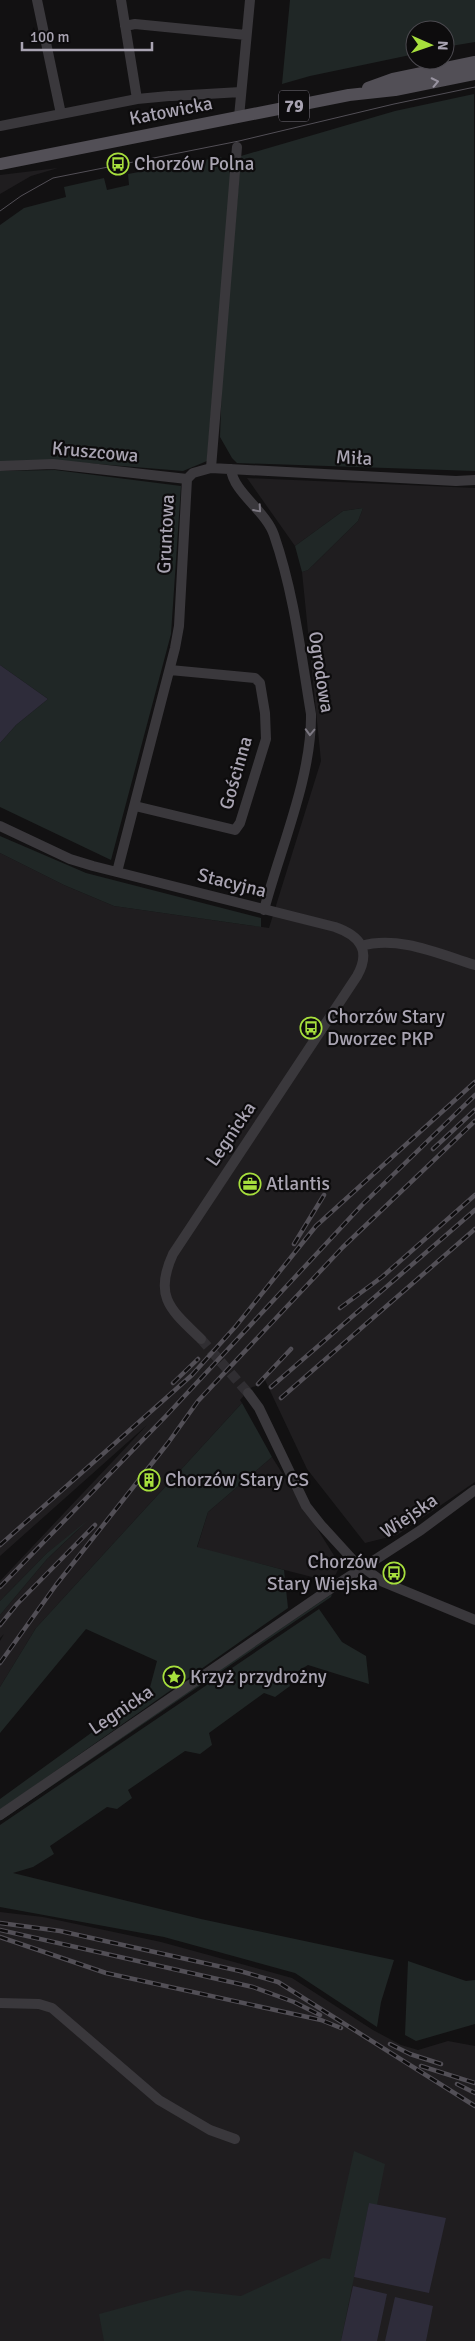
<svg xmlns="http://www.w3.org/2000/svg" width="475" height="2341" font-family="Signika,sans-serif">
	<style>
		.built { fill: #1f1d1f }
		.green { fill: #202726 }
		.water { fill: #2e2c3a }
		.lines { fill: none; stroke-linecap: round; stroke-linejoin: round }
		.minor-tunnel { stroke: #302e32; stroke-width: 10; stroke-dasharray: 10 5; stroke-linecap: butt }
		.minor { stroke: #3a383c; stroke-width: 10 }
		.major { stroke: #524f56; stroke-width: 12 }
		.tram { stroke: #524f56; stroke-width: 1 }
		.rail-casing { stroke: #524f56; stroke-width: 4.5 }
		.rail { stroke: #0d0c0d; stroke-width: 2.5; stroke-dasharray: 8; stroke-linecap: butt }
		.oneway { stroke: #9893a0 }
		.oneway2 { stroke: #7d7983 }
		.labels { text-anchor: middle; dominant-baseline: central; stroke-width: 4.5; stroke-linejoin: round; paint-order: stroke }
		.shield { fill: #0d0c0d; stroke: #7a7680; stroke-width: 1 }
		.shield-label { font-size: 18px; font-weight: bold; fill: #a9a4b2 }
		.street-label { font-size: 19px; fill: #a9a4b2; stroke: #0d0c0d }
		.poi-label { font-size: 19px; fill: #a9a4b2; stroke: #0d0c0d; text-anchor: start }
	</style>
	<rect width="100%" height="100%" fill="#121112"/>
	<path class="built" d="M58,168l-27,8 -31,18v-19z
		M247,478l228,10v994l-78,53 -32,8 -58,-74 -42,-89 -8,6 -5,1 -12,13 2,3 -206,225 -36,59v-46l4,-7 -4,4v-23l47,-56 34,-32 -34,26 -47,48v-20l147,-156 -147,131v-703l64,32 50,21 155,22 52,-167 -19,-189 6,-2 50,-49 5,-13 -20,3 -48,35z
		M272,1457l68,108 -4,9 -8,7 -131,-33 11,-36z
		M0,1912l43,5 118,25 131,36 81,52 28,15 17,5 30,-9 27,5v295h-475z"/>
	<path class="green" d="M290,0h185v42l-30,5v-17h-30v24l-105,22 -28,8z
		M474,94l1,377 -238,-8 -5,-5 -12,-21 2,-58 19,-223 154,-45z
		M221,157l10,18 -24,286 -24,10 -110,-9h-73v-237l24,-17 42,-11 -2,-10 40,-9 3,12 22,-5 -1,-11z
		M55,470l126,16 -10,148 -60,226 -111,-53v-64l16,-18 32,-26 -48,-34v-194z
		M363,508l-5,13 -50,49 -6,2 -7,-26 48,-35z
		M0,836l86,37 175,45v9l-147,-21 -50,-21 -64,-32z
		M242,1403l30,54 -64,55 -11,35 87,23 4,38 -288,202v-11l149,-108 8,-30 -71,-32 -86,104v-46l36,-59z
		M88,1520l-41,39 -47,56v-14l47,-48z
		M332,1594l-1,3 -331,224v-3z
		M319,1609l23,33 24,14 3,28 -61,-19 -21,13 3,8 -15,11 -11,-4 -55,40 3,12 -12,9 -15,-3 -57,39 4,8 -15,11 -10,-2 -57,39 4,8 -21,13 -20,6 188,46 193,41 -13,42 -4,25 -82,-54 -131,-36 -164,-30v-82z
		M408,1961l58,20 9,-1v44l-59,17 -11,-6z
		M354,2151l31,13 -8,41 -8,-1 -28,137h-237l-5,-27 88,-24 54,6 82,-38 7,1z"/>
	<path class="water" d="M0,665l48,34 -32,26 -16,18z
		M369,2203l77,15 -17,75 -75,-16z
		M353,2286l34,8 -10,47h-36z
		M395,2297l38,9 -7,35h-41z"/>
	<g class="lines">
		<path class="minor-tunnel" d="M201,1339l47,54"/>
		<path class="minor" d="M37,0l24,114
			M121,0l16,99
			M125,26l10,-2 111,11
			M172,96l69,-4
			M239,117l11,-117
			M0,126l137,-27 32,-3
			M0,466l53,-2 134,15
			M211,468l26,-321
			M231,469c2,23 35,42 43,66 20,58 27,119 37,179 1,63 -31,135 -47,196
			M135,806l100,24 5,-7 26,-84 -1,-26 -5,-30 -5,-5 -85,-8
			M0,826l70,33 23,7 242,61c26,9 36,24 22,49l-184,278c-20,43 -2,56 28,85
			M117,872l58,-224 4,-22 8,-147 6,-6 18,-5 245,13 19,-1
			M361,946c37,-11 78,8 114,19
			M248,1393l11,15 47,98 15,19 32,35 30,22 92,38
			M0,1815l330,-226 91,-59 54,-40
			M0,2003l39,1 13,4 107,92 51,30 25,9"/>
		<path class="major" d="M368,88l25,-9 82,-17
			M0,164l349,-69 46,-5 80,-16"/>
		<path class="tram" d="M0,211l21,-15 32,-18 186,-37 155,-37 81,-17"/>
		<g class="rail-casing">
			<path id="rail" d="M433,1149l42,-39
				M294,1244l30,-49
				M340,1308l42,-31 93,-82
				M173,1383l25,-24
				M258,1384l33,-35
				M271,1387l204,-177
				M281,1398l194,-169
				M0,1545l192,-170 44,-49 80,-100 159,-144
				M0,1587l165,-170 197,-212 113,-110
				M0,1625l17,-21 78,-79
				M0,1663l56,-78 112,-142 30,-42 145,-154 132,-126
				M0,1923l60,8 180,40 38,11 197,124
				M0,1930l253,57 41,15 26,13
				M0,1937l106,36 215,47 20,8
				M390,2044l20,10 31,10
				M421,2066l54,17
				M457,2084l18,9"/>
		</g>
		<use href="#rail" class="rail"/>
	</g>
	<defs><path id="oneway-chevron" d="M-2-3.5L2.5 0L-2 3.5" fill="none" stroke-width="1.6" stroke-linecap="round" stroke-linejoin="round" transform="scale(1.25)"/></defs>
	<use class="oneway" href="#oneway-chevron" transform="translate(435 82) rotate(-12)"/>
	<g class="oneway2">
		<use href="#oneway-chevron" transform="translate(258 509) rotate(49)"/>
		<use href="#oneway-chevron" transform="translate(310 732) rotate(92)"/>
	</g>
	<defs>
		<g id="bus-ring" transform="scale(1.125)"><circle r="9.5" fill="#0d0c0d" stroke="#a7df3d" stroke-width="1.5"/><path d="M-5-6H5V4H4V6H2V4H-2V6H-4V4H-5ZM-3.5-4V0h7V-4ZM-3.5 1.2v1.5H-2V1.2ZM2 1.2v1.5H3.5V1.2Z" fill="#a7df3d"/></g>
		<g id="office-ring" transform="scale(1.125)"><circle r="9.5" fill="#0d0c0d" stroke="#a7df3d" stroke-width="1.5"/><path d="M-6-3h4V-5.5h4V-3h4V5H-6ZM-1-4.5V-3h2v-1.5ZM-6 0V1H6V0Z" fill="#a7df3d"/></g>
		<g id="building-ring" transform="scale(1.125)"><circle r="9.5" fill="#0d0c0d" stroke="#a7df3d" stroke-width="1.5"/><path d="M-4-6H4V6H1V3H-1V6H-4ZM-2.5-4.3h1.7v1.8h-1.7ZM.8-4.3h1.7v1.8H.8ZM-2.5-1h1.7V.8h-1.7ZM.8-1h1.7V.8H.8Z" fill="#a7df3d"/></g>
		<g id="sight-ring" transform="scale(1.125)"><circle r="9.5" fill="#0d0c0d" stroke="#a7df3d" stroke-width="1.5"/><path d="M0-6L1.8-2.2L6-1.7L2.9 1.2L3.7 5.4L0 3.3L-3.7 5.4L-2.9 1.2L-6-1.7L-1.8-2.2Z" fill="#a7df3d"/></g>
	</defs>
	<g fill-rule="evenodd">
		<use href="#bus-ring" x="118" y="164"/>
		<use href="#bus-ring" x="311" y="1028"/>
		<use href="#office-ring" x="250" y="1184"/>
		<use href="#building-ring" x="149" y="1480"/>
		<use href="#bus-ring" x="394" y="1573"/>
		<use href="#sight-ring" x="174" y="1677"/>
	</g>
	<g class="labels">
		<rect class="shield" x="279" y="90.5" width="30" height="31" rx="4"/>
		<g class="shield-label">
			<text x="294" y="106">79</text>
		</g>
		<g class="street-label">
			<text transform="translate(171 111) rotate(-11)">Katowicka</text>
			<text transform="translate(95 452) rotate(5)">Kruszcowa</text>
			<text transform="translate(354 458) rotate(3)">Miła</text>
			<text transform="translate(166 534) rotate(-87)">Gruntowa</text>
			<text transform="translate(321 672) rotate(81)">Ogrodowa</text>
			<text transform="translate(236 773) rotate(-74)">Gościnna</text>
			<text transform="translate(232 883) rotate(14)">Stacyjna</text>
			<text transform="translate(231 1134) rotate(-56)">Legnicka</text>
			<text transform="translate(409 1516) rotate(-34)">Wiejska</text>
			<text transform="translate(121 1710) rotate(-34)">Legnicka</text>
		</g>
		<g class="poi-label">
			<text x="134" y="164">Chorzów Polna</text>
			<text x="327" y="1017">Chorzów Stary<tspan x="327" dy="22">Dworzec PKP</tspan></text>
			<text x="266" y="1184">Atlantis</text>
			<text x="165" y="1480">Chorzów Stary CS</text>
			<text x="378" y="1562" text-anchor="end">Chorzów<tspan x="378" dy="22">Stary Wiejska</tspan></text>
			<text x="190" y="1677">Krzyż przydrożny</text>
		</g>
	</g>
	<g transform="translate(430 45) rotate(92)"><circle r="24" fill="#0d0c0d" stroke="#4b494f"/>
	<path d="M0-4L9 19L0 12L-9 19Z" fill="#a7df3d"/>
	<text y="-8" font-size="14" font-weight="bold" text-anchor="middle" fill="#a9a4b2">N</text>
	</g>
	<path d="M22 42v8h130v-8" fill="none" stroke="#a9a4b2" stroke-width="2.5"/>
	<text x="30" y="42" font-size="15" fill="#a9a4b2" stroke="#0d0c0d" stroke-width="4" paint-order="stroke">100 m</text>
</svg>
